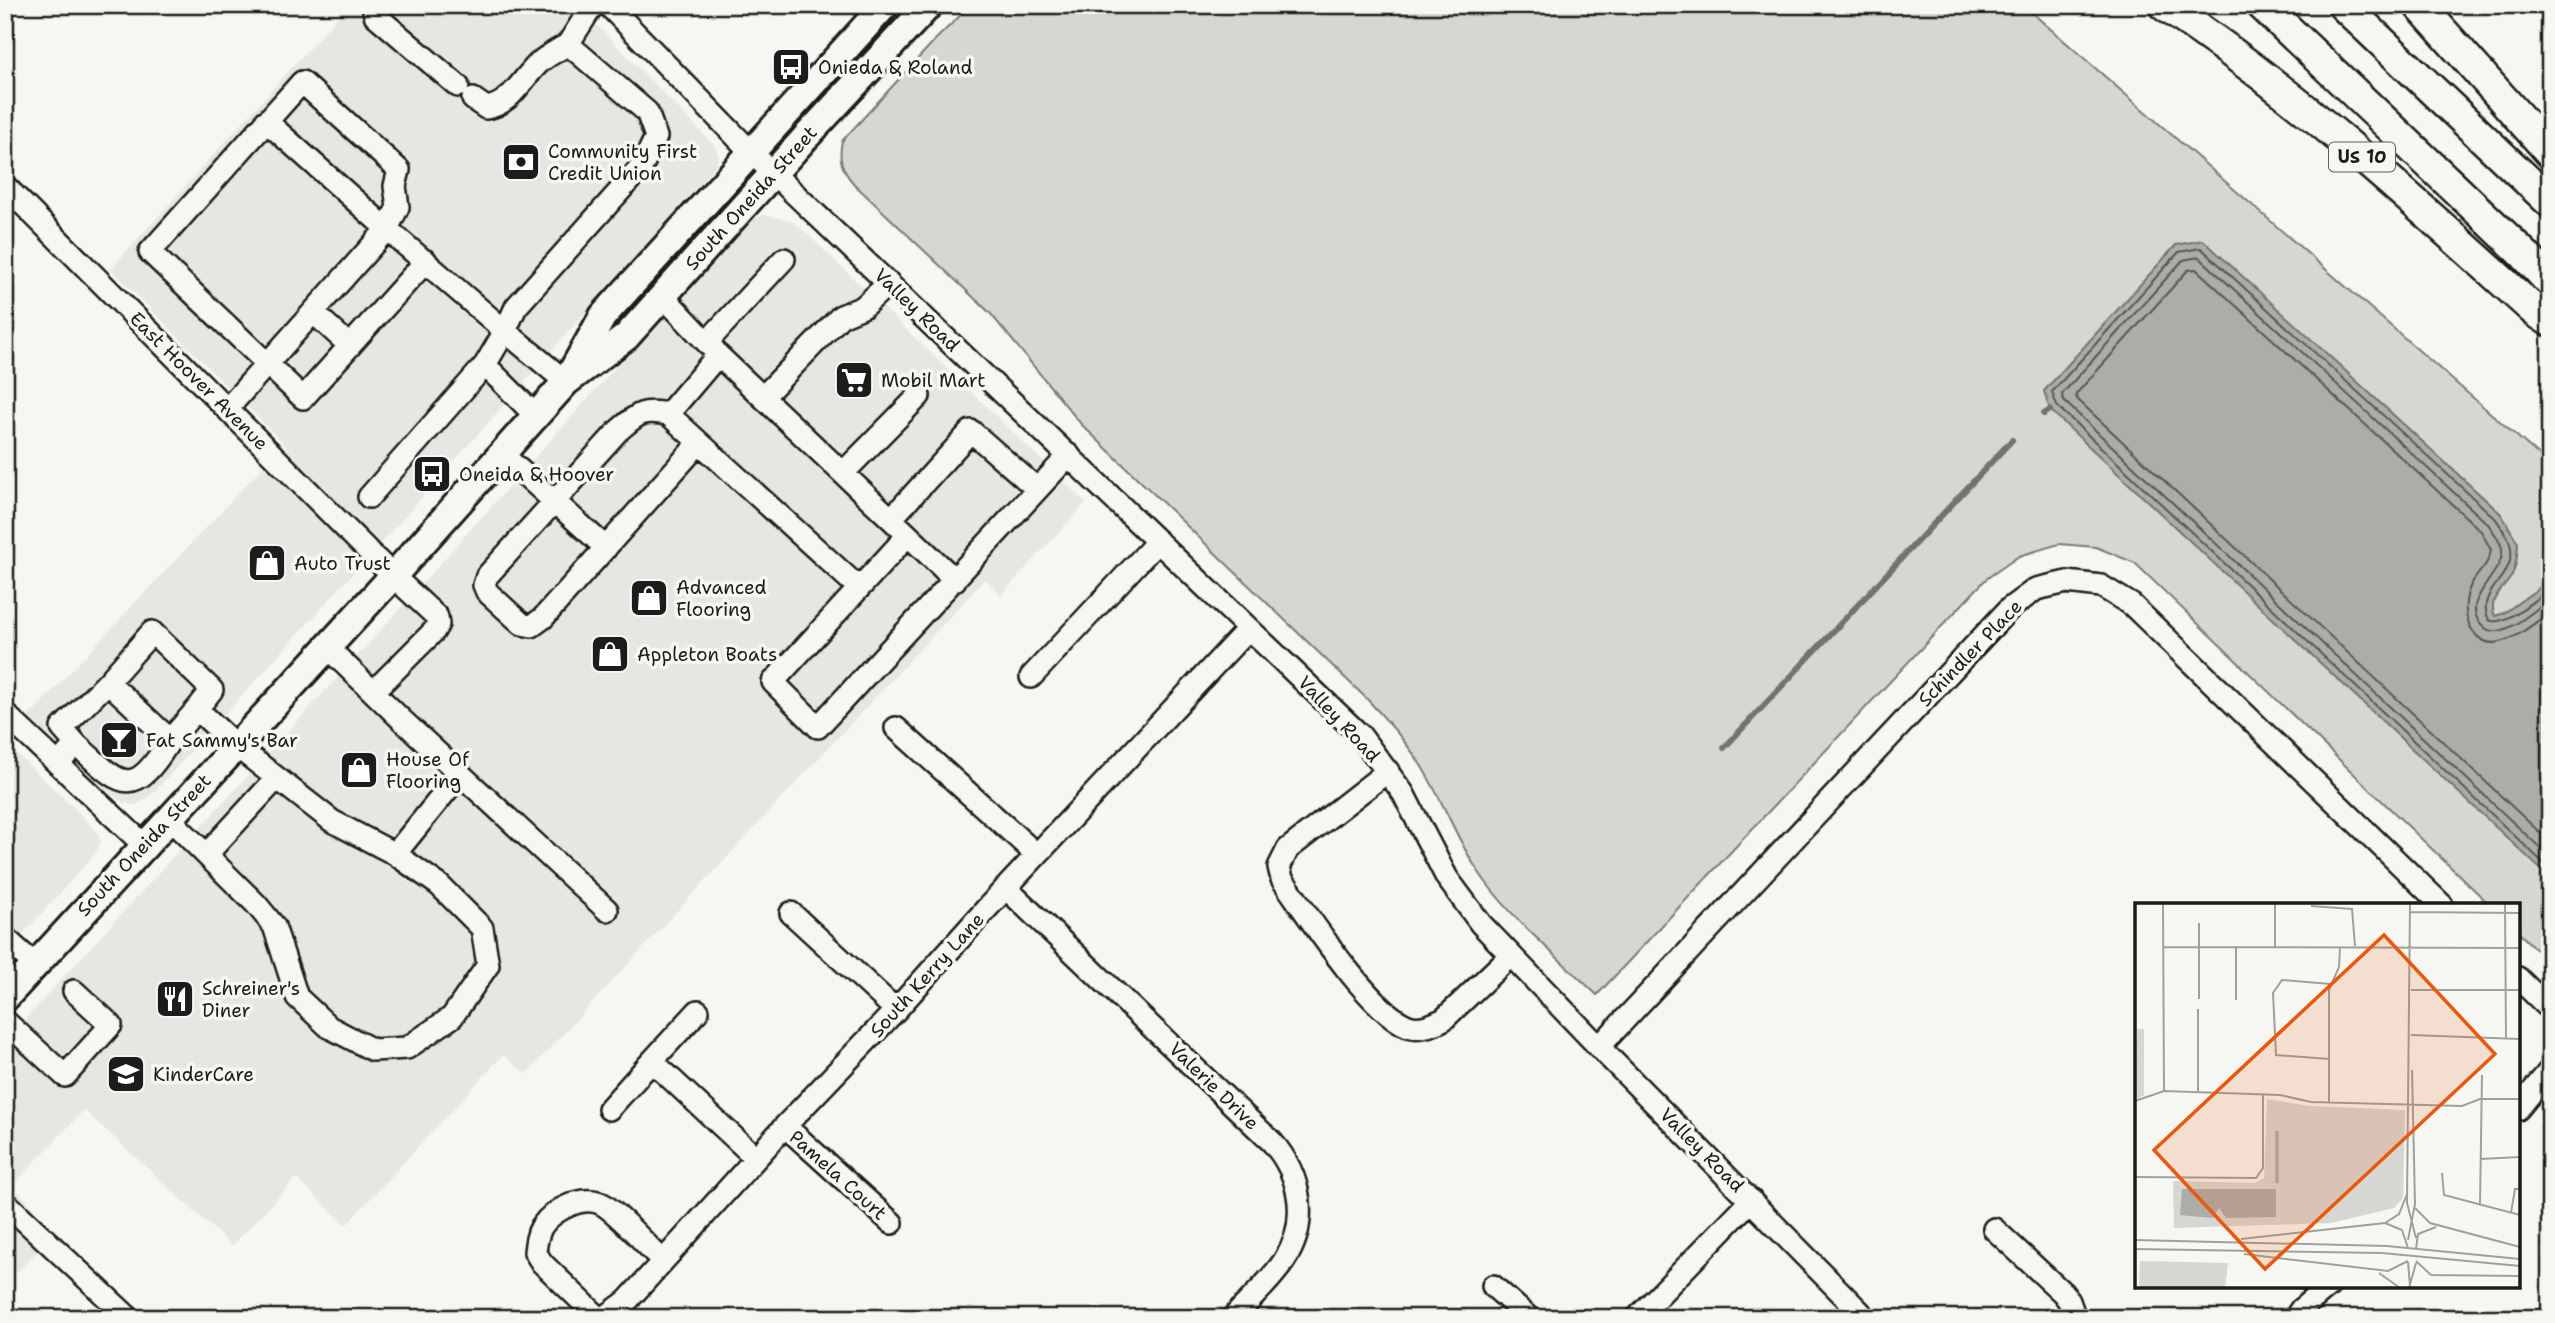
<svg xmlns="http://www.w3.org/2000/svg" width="2555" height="1323" font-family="'Shantell Sans',sans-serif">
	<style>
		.built { fill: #e6e6e2 }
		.green { fill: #d6d6d2; stroke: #797977; stroke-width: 2 }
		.water { fill: #acaca9; stroke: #727271; stroke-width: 2 }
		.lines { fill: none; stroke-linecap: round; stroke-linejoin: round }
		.shore { stroke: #565654; stroke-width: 2 }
		.stream { stroke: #727271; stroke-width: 6 }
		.minor-casing { stroke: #1c1c1c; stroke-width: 26 }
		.major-casing { stroke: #1c1c1c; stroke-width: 32 }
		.highway-casing { stroke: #1c1c1c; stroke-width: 35 }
		.minor { stroke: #f6f6f2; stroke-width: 21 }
		.major { stroke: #f6f6f2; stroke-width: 26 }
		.highway { stroke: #f6f6f2; stroke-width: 30 }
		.labels { text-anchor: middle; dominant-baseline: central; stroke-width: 7; stroke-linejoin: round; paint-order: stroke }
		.shield { fill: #f6f6f2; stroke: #5d5d5c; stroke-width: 2 }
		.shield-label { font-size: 18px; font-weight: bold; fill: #1c1c1c }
		.poi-label { font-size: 19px; fill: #1c1c1c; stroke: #f6f6f2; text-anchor: start }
		.street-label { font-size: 19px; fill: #1c1c1c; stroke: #f6f6f2 }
		.inset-river { fill: none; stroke: #acaca9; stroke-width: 3.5 }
		.inset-road { fill: none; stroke: #9f9f9c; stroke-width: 2 }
		.view { fill: #e8590c; fill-opacity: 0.15; stroke: #e8590c; stroke-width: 3.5 }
		.inset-edge { fill: none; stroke: #1c1c1c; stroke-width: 3.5 }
	</style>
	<rect width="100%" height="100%" fill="#f6f6f2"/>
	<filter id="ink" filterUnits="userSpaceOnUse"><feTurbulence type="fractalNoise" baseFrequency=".0143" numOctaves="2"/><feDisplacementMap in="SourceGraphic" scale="14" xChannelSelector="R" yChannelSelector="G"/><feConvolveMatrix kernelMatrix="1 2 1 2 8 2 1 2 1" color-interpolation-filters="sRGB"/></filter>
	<g filter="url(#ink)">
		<path class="built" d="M348,5h229l138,141 4,11 -2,7 -309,349 -251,276 -13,12 -9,4 -11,-2 -22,-15 -74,-71 235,-250 24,-20 -176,-178z
			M765,215l24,5 11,7 286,276 -85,92 -16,-16 -459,495 -23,-19 -157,170 -50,-47 -64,68 -148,-136 -71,75 42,48 -50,51v-243l374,-409 363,-406 10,-7z
			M5,743l69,65 24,25 3,8 -5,12 -91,101z"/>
		<path class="green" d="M971,5h1052l527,460v498l-32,-31v-27h-28l-355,-342 -39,-16 -37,-3 -40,12 -33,23 -389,416c-37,-36 -82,-73 -112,-114 -28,-38 -42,-83 -68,-122 -15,-22 -33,-42 -51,-61l-285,-274 -91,-111 -136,-129c-12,-14 -16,-24 -12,-43l93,-101z"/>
		<path class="water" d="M2203,240l298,274 17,29c-1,11 -1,24 -7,34 -8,13 -24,22 -16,39l9,-3 46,-33v298l-500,-468 -6,-19 132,-146z"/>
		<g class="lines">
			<path class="shore" d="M2550,589c-14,9 -46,39 -61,31 -16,-30 31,-45 21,-76 -2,-9 -10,-18 -14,-25l-295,-271 -22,4 -127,140 5,14 493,463
				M2550,599c-15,10 -49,44 -66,28 -29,-26 21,-52 18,-78 -1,-8 -9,-17 -13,-24l-290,-268 -16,3 -121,134 2,7 486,456
				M2550,612c-22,15 -62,54 -81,12 -5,-12 -4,-25 1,-37 6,-14 19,-21 21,-37l-10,-19 -285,-262 -8,1 -112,124 1,5 473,443"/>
			<path class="stream" d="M2044,414l6,-4
				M1724,748l288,-308"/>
			<g class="minor-casing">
				<path id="minor" d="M373,5l2,10 83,71
					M608,5l143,147 609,583 43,58 44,85 34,46 118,123 267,271
					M473,99l13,9c25,-3 36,-30 54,-46 8,-7 19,-12 28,-18
					M266,121l121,108 11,-22 -3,-21 4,-16 -97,-88 -152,170 153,146 123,-137
					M5,186l388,390 44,41 1,7 -4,7 -60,60
					M663,296l52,55
					M314,313l36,33
					M707,342l77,-83
					M566,382l-61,-51 11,-24 126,-141 14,-29 -9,-25 -79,-68 25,-39
					M763,397l78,-81 22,-9 26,-24
					M227,409l160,-180 118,102 -20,34 52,52
					M668,414c-27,-5 -30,0 -50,17l-131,145 -3,9 3,7 35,32 10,2 11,-8 156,-175
					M503,455l103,93
					M843,473l76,-77
					M369,497l116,-132
					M891,519l80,-88 66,58
					M908,535l47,45
					M859,588l-191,-174 50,-59 190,180 -135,147 45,45 251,-272
					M327,647l76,74 204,189
					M1031,677l127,-136
					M108,682l44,-50 60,58 -15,19
					M5,714l139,131
					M896,728l141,127
					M76,744c45,41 56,58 94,-4
					M59,763l17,-19 -14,-16 46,-46 62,58 27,-31 39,37 96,75 63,33 44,31 43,43 6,37 -36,52 -45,31 -34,2 -44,-23 -32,-30 -23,-71 -18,-22 -87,-86
					M1388,771l-100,78 -9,18 3,12c26,36 87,132 126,147 12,4 25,-1 36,-7l66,-63
					M207,854l69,-75
					M395,854l65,-80
					M1006,888l266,254c29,33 38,80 12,119 -14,21 -34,38 -51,57
					M791,913l105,97
					M5,938l30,27
					M2518,978l32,31
					M5,1021l60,55 46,-51 -37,-34
					M1599,1047l410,-438 27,-20 31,-7 34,4 31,19 310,300
					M652,1061l46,-50
					M609,1109l43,-48 104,97
					M2518,1109l32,-39
					M785,1126l107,97
					M5,1202l124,116
					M1994,1229l69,64 6,8 5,14 -2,3
					M1493,1286l36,32
					M599,1318l-57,-55 -7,-11c1,-9 2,-18 7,-26 11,-16 43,-33 62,-21 19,13 42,40 59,56
					M604,1318l23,-17 158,-175 111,-116 92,-103 260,-278
					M1637,1318l114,-118
					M2295,1318l6,-9 28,-23"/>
			</g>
			<g class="major-casing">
				<path id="major" d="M570,375l33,-59 282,-311
					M5,998l388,-422 173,-194 60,-45 179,-199 124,-133"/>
			</g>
			<g class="highway-casing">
				<path id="highway" d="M2164,5c134,89 252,198 371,306l15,10
					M2262,5l262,249 26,28
					M2343,5l207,197
					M2419,5l131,147"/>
			</g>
			<use href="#minor" class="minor"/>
			<use href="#major" class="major"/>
			<use href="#highway" class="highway"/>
		</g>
	</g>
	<defs>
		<g id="bus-square" transform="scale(2.0125)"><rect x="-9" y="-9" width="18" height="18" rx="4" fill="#1c1c1c" stroke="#f6f6f2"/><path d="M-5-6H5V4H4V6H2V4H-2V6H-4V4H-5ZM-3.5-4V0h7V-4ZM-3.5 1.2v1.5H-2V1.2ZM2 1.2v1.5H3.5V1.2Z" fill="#fff"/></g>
		<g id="bank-square" transform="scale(2.0125)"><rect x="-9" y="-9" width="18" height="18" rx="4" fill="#1c1c1c" stroke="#f6f6f2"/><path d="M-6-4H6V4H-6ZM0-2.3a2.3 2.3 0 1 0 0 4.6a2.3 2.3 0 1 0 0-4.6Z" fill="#fff"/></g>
		<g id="supermarket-square" transform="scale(2.0125)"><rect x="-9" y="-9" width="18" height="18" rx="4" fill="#1c1c1c" stroke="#f6f6f2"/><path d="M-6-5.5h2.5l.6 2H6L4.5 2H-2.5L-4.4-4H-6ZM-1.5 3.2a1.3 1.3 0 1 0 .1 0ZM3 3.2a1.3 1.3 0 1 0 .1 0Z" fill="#fff"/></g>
		<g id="shop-square" transform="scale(2.0125)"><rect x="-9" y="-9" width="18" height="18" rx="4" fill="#1c1c1c" stroke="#f6f6f2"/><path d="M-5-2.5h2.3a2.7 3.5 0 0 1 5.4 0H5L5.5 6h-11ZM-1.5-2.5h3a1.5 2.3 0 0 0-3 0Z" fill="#fff"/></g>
		<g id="bar-square" transform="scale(2.0125)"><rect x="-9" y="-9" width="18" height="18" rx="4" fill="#1c1c1c" stroke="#f6f6f2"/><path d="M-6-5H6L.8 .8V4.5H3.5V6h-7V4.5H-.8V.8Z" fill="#fff"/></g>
		<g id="restaurant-square" transform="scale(2.0125)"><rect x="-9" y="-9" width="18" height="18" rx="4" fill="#1c1c1c" stroke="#f6f6f2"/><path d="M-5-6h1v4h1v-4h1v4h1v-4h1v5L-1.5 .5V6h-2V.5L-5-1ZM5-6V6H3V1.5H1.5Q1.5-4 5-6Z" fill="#fff"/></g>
		<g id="school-square" transform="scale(2.0125)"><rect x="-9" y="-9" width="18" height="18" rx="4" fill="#1c1c1c" stroke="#f6f6f2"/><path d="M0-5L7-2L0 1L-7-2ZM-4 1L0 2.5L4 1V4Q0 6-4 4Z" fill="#fff"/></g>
	</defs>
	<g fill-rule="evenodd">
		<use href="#bus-square" x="791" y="67"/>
		<use href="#bank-square" x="521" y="162"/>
		<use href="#supermarket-square" x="854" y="380"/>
		<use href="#bus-square" x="432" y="474"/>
		<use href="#shop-square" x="267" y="563"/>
		<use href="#shop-square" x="649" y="598"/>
		<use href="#shop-square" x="610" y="654"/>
		<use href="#bar-square" x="119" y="740"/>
		<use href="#shop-square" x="359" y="770"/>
		<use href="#restaurant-square" x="175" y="999"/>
		<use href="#school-square" x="126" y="1074"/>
	</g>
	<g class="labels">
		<rect class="shield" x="2329" y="142.5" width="66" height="29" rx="5"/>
		<g class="shield-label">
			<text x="2362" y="157">US 10</text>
		</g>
		<g class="poi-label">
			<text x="818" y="67">Onieda &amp; Roland</text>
			<text x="548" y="151">Community First<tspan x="548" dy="22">Credit Union</tspan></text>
			<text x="881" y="380">Mobil Mart</text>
			<text x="459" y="474">Oneida &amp; Hoover</text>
			<text x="294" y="563">Auto Trust</text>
			<text x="676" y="587">Advanced<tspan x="676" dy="22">Flooring</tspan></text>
			<text x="637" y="654">Appleton Boats</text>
			<text x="146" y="740">Fat Sammy's Bar</text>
			<text x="386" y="759">House Of<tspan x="386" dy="22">Flooring</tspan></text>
			<text x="202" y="988">Schreiner's<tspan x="202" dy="22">Diner</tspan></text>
			<text x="153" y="1074">KinderCare</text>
		</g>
		<g class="street-label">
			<text transform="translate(751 198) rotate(-48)">South Oneida Street</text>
			<text transform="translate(917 310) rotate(44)">Valley Road</text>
			<text transform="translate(199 381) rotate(45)">East Hoover Avenue</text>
			<text transform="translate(1970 653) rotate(-46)">Schindler Place</text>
			<text transform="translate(1339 719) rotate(47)">Valley Road</text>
			<text transform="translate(144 845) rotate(-47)">South Oneida Street</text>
			<text transform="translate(927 975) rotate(-48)">South Kerry Lane</text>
			<text transform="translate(1214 1086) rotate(44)">Valerie Drive</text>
			<text transform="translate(1702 1150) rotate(45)">Valley Road</text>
			<text transform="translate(838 1175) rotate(42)">Pamela Court</text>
		</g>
	</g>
	<g transform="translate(2135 903)">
		<rect width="385" height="385" fill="#f6f6f2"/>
		<path d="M2,126h7v66l-9,5zM132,196l42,7 96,4 -2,88 -9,10 -63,15 -157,5 -1,-47 82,2 9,-5zM5,358l88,2 -3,25h-86z" fill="#d6d6d2"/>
		<path d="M141,286v28l-50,1 -7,-10 -6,10 -33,-3 2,-26z" fill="#acaca9"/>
		<path class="inset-river" d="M142,280v-52"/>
		<path class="inset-road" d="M28,0l1,187M140,0v44M275,0l-3,300 9,35M370,0l1,136M176,3l41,3 3,37M275,9l110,1M64,20v76M28,44l357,1M101,44v53M276,87h109M276,132l109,4M195,156l-54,-4 -3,-62 9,-13 48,4M63,188v-82M0,198l29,-10 116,4 31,7 151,4 18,-7h40M194,199v-112l10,-23 1,-20M345,256l40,-2M307,270l2,22 76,20M0,274l121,1 7,-10v-74M345,301l2,-129M280,305l15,15 90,24M376,310l4,-24h5M250,320l17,7 6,18M106,336l144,-16 14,-9 8,-20M0,337l252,6 133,13M273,337l7,-36 -3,-134M0,346l247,4 138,13M281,346l2,-15 18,-7M109,351l144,17 20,-10M281,358l15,14 89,1M273,359l2,24M244,370l21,15M134,385h57M274,385l7,-25"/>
		<path class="view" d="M249,32l111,119 -230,215 -111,-119z"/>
		<rect width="385" height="385" class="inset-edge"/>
	</g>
	<rect width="2555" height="1323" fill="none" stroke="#f6f6f2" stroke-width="28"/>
	<rect x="14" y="14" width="2527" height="1295" fill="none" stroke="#1c1c1c" stroke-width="2.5" filter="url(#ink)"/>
</svg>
